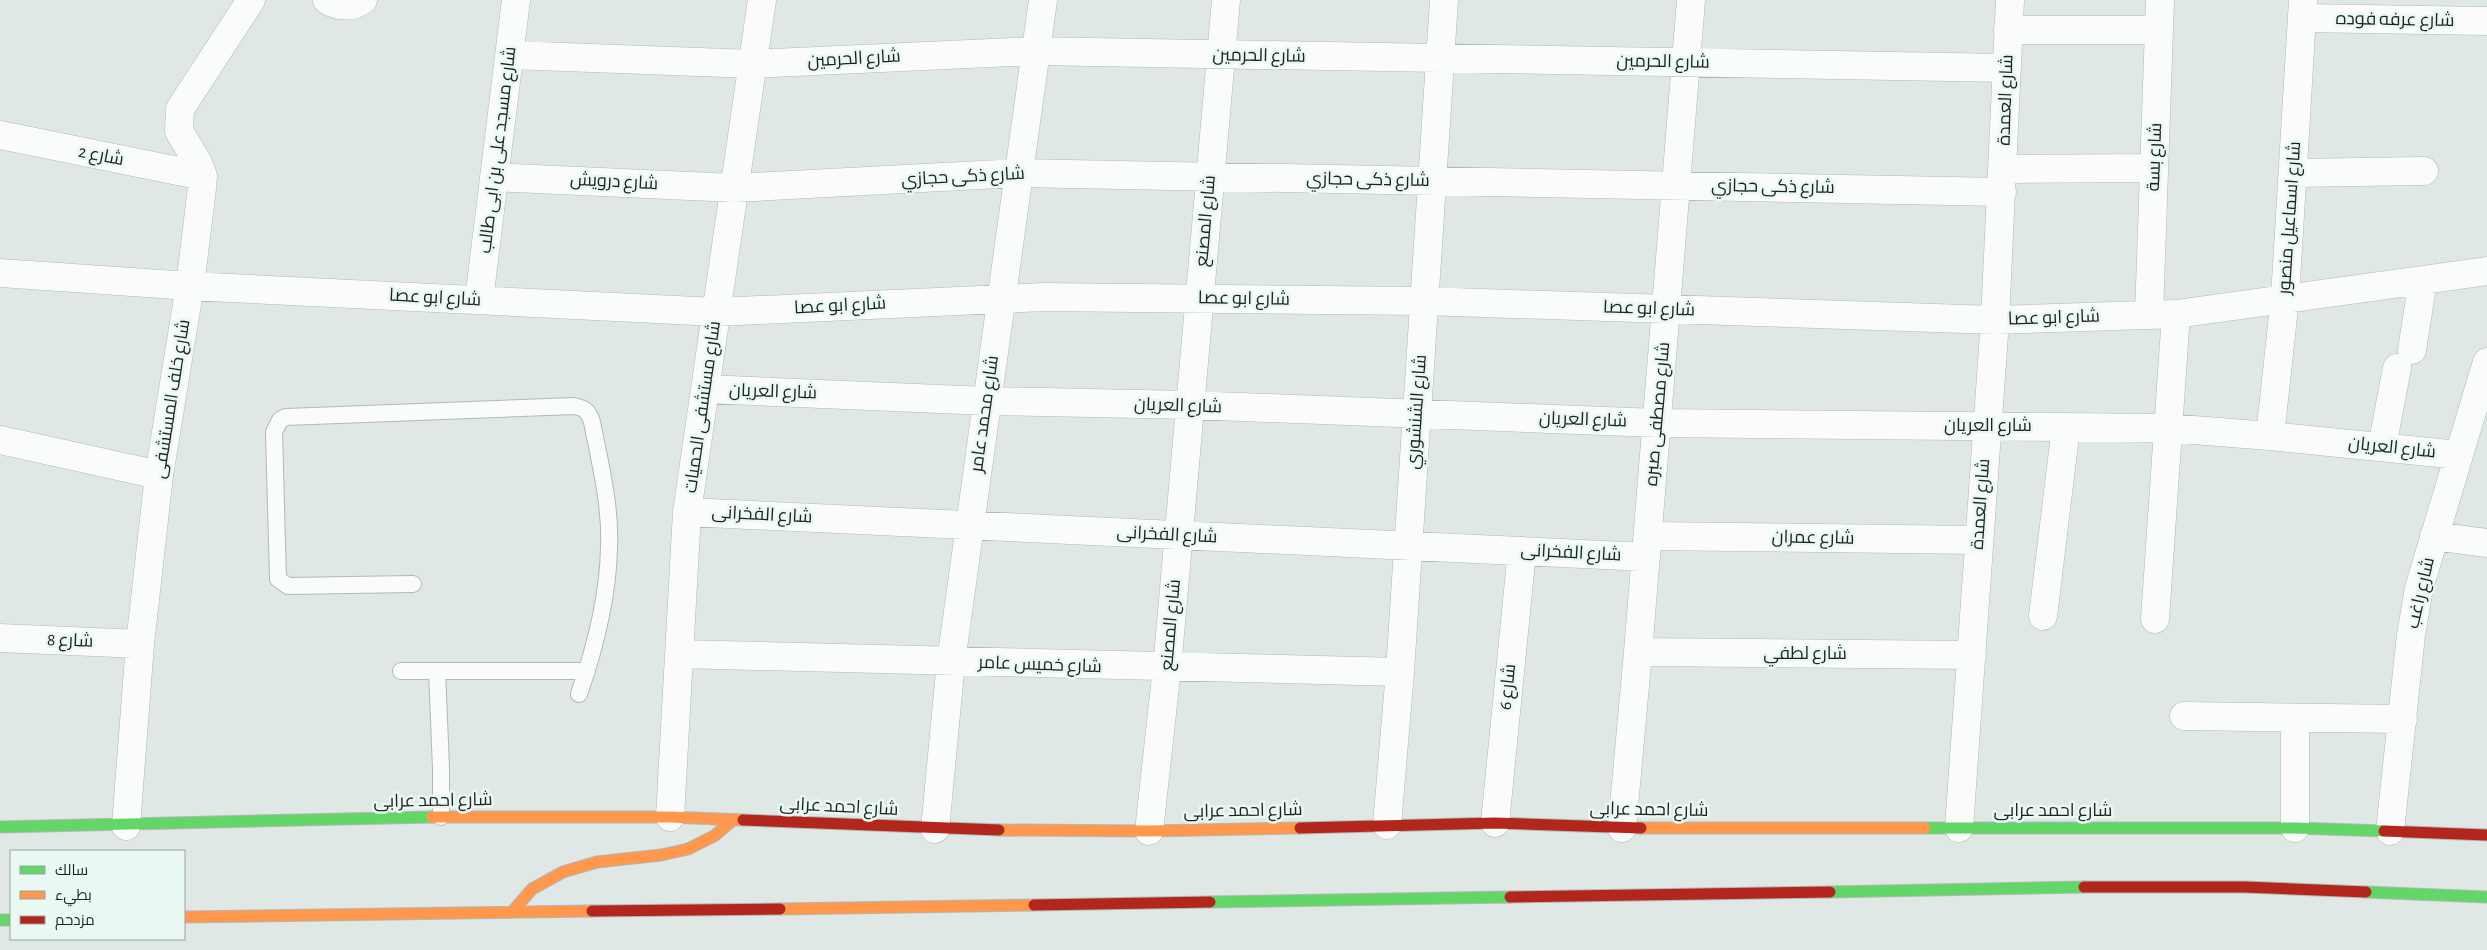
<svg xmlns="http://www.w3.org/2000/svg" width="2487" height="950" font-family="'Alegreya Sans',Cairo,sans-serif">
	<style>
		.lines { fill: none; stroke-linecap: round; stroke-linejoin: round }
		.lane-casing { stroke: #b2b8b6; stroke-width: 18 }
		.street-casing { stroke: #b2b8b6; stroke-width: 29 }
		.fast-casing { stroke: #b2b8b6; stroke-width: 13 }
		.slow-casing { stroke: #b2b8b6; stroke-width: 13 }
		.jam-casing { stroke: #b2b8b6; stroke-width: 13 }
		.lane { stroke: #fafcfb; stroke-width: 16 }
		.street { stroke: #fafcfb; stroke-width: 28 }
		.fast { stroke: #63d668; stroke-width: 11 }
		.slow { stroke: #ff974d; stroke-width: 11 }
		.jam { stroke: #b3261e; stroke-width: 11 }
		.labels { text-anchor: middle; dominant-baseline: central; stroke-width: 5; stroke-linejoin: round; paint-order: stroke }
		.street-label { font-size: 18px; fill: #1e2322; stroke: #eaf8f4 }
	</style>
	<rect width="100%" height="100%" fill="#e0e8e6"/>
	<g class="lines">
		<g class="lane-casing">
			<path id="lane" d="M413,584l-125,2 -10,-7 -4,-147 6,-12 6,-3 288,-11c11,2 15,6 18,16 8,41 19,84 17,126 -1,49 -14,100 -30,146
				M401,671h186
				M437,671l4,97v49"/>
		</g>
		<g class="street-casing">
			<path id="street" d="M327,0c11,7 24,8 36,0
				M2302,18l185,3
				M2008,30h151
				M510,55l243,9 283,-13 971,17
				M0,135l203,41
				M2003,169l151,-1
				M2293,173l131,-2
				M494,177l240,11 285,-15 983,19
				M0,273l190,13 526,26 328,-15 380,4 571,19 181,-6 311,-43
				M479,300l37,-300
				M2149,315l11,-315
				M2412,350l11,-70
				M706,389l281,12 203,4 467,18 511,5 102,8 189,19
				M2270,436l15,-138 18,-298
				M0,440l159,35
				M2382,447l15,-79
				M687,512l959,45
				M1648,536l331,4
				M2434,536l53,7
				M2043,616l23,-189
				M2155,619l21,-305
				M0,638l140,6
				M1638,652l334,3
				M679,654l721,18
				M2184,716l219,3
				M670,817l17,-305 75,-512
				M1495,823l27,-272
				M1387,825l13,-153 44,-672
				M126,826l14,-182 19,-169 31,-189 12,-98 1,-12 -5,-13 -19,-32 1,-22 71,-109
				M1622,828l16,-176 53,-652
				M1959,828l36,-508 15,-320
				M2295,828v-110
				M935,829l16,-167 92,-662
				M1149,831l18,-163 59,-668
				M2390,831l21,-196 8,-47 68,-226"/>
		</g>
		<g class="fast-casing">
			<path id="fast" d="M0,827l432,-10
				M1925,828h370l89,3
				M1830,892l254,-5
				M2366,892l121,5
				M1210,902l300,-5
				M0,920h11"/>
		</g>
		<g class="slow-casing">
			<path id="slow" d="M432,817h238l73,3
				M1641,828h284
				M999,830l150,1 151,-3
				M780,909l254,-4
				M513,911l19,-22 31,-17 34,-10 64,-7 27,-6 26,-13 19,-16
				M184,917l408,-6"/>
		</g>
		<g class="jam-casing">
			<path id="jam" d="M743,820l256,10
				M1300,828l195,-5 146,5
				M2384,831l103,4
				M2084,887h161l121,5
				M1510,897l320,-5
				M1034,905l176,-3
				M592,911l188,-2"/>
		</g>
		<use href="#lane" class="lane"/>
		<use href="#street" class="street"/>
		<use href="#fast" class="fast"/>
		<use href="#slow" class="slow"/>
		<use href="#jam" class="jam"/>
	</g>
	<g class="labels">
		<g class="street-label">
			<text transform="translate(2395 20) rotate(1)">شارع عرفه فوده</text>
			<text transform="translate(1259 56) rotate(1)">شارع الحرمين</text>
			<text transform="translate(854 59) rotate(-3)">شارع الحرمين</text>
			<text transform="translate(1663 62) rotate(1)">شارع الحرمين</text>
			<text transform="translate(2006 100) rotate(-88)">شارع العمدة</text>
			<text transform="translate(498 150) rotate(-83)">شارع مسجد على بن ابى طالب</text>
			<text transform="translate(101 156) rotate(11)">شارع 2</text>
			<text transform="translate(2155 157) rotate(-88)">شارع بسة</text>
			<text transform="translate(963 177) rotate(-3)">شارع ذكى حجازي</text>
			<text transform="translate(1368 180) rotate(1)">شارع ذكى حجازي</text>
			<text transform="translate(614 182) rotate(3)">شارع درويش</text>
			<text transform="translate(1773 187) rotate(1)">شارع ذكى حجازي</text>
			<text transform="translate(2290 218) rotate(-86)">شارع اسماعيل منصور</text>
			<text transform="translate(1206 221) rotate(-85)">شارع المصنع</text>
			<text transform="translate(435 298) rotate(3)">شارع ابو عصا</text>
			<text transform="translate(1244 299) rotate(1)">شارع ابو عصا</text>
			<text transform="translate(840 306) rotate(-3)">شارع ابو عصا</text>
			<text transform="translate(1649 309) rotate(2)">شارع ابو عصا</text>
			<text transform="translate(2054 318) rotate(-2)">شارع ابو عصا</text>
			<text transform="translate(773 392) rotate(2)">شارع العريان</text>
			<text transform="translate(172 399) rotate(-81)">شارع خلف المستشفى</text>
			<text transform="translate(1178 406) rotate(2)">شارع العريان</text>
			<text transform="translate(703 407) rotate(-82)">شارع مستشفى الحميات</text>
			<text transform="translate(1417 412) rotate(-86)">شارع الشنشوري</text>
			<text transform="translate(985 414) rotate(-82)">شارع محمد عامر</text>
			<text transform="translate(1658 414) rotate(-85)">شارع مصطفى صبره</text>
			<text transform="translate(1583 420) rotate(2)">شارع العريان</text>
			<text x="1988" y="426">شارع العريان</text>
			<text transform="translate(2392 448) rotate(6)">شارع العريان</text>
			<text transform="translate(1981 504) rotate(-86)">شارع العمدة</text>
			<text transform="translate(762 515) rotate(3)">شارع الفخرانى</text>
			<text transform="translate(1167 535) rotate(3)">شارع الفخرانى</text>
			<text transform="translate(1813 538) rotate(1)">شارع عمران</text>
			<text transform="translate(1571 553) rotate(3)">شارع الفخرانى</text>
			<text transform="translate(2421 593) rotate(-77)">شارع راغب</text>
			<text transform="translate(1171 625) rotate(-85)">شارع المصنع</text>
			<text transform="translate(70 641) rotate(2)">شارع 8</text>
			<text x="1805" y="654">شارع لطفي</text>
			<text transform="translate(1040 665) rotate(2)">شارع خميس عامر</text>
			<text transform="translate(1508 687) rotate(-84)">شارع 6</text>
			<text transform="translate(433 801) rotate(-1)">شارع احمد عرابى</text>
			<text transform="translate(839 807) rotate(3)">شارع احمد عرابى</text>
			<text transform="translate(1649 810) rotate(1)">شارع احمد عرابى</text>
			<text transform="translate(1243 811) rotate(-1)">شارع احمد عرابى</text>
			<text x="2053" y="811">شارع احمد عرابى</text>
		</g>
	</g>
	<rect x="10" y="850" width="175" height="90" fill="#eaf8f4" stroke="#98a3a0"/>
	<rect x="20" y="866" width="25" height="8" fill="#63d668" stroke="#98a3a0"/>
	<text x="55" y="875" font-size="15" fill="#1e2322">سالك</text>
	<rect x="20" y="891" width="25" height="8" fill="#ff974d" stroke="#98a3a0"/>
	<text x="55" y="900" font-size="15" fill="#1e2322">بطيء</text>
	<rect x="20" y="916" width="25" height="8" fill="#b3261e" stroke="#98a3a0"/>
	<text x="55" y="925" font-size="15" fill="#1e2322">مزدحم</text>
</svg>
